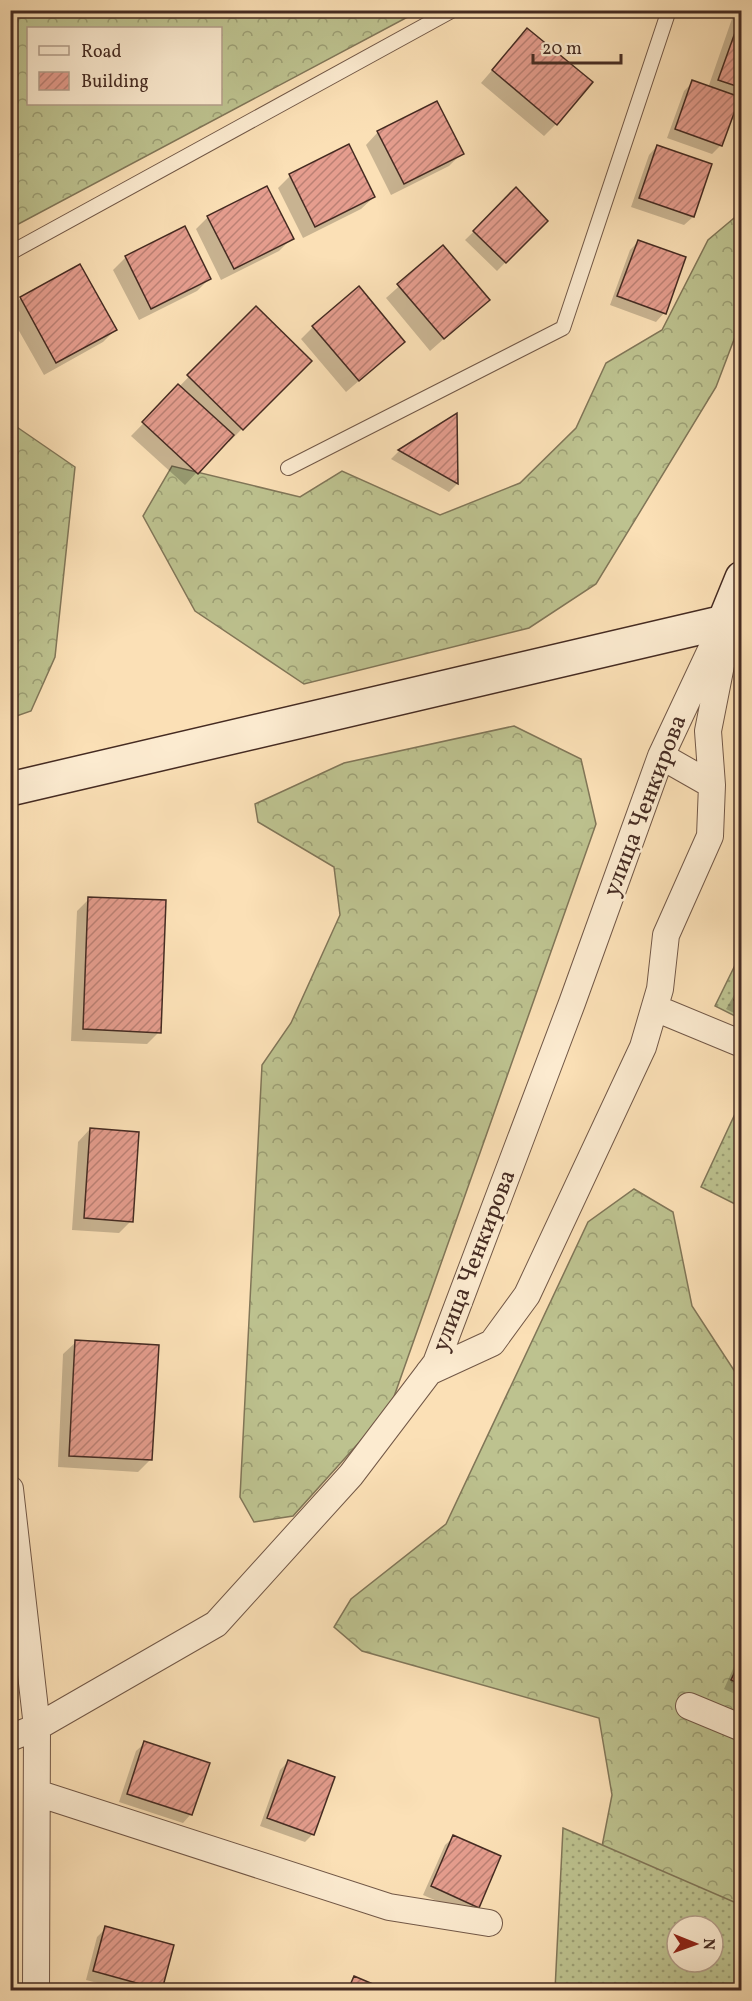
<svg xmlns="http://www.w3.org/2000/svg" width="752" height="2001" font-family="Vollkorn,serif">
	<style>
		.forest { fill: url(#forest-crowns); stroke: #817658; stroke-width: 1.5; fill-rule: evenodd }
		.garden { fill: url(#garden-dots); stroke: #817658; stroke-width: 1.5; fill-rule: evenodd }
		.shadow { fill: #0003 }
		.building { fill: url(#building-hatch); stroke: #452b22; stroke-width: 1.5 }
		.lines { fill: none; stroke-linecap: round; stroke-linejoin: round }
		.lane-casing { stroke: #725847; stroke-width: 16 }
		.street-casing { stroke: #725847; stroke-width: 28 }
		.secondary-casing { stroke: #452b22; stroke-width: 36 }
		.lane { stroke: #fcebd0; stroke-width: 14 }
		.street { stroke: #fcebd0; stroke-width: 26 }
		.secondary { stroke: #fcebd0; stroke-width: 33 }
		.labels { text-anchor: middle; dominant-baseline: central; stroke-width: 5; stroke-linejoin: round; paint-order: stroke }
		.street-label { font-size: 24px; fill: #452b22; stroke: #fcebd0 }
	</style>
	<defs>
		<pattern id="forest-crowns" width="20" height="18" patternUnits="userSpaceOnUse" patternTransform="scale(1.5)"><rect width="20" height="18" fill="#bdc28f"/><path d="M2 6a3 3 0 1 1 6 0M12 15a3 3 0 1 1 6 0" fill="none" stroke="#9b9e74"/></pattern>
		<pattern id="garden-dots" width="8" height="8" patternUnits="userSpaceOnUse" patternTransform="scale(1.5)"><rect width="8" height="8" fill="#bdc28f"/><path d="M2 2h.1M6 6h.1" fill="none" stroke="#9b9e74" stroke-width="1.8" stroke-linecap="round"/></pattern>
		<pattern id="building-hatch" width="6" height="6" patternUnits="userSpaceOnUse" patternTransform="scale(1.5)"><rect width="6" height="6" fill="#e59d8e"/><path d="M-1 1l2-2M0 6l6-6M5 7l2-2" fill="none" stroke="#bb8074"/></pattern>
	</defs>
	<rect width="100%" height="100%" fill="#fbe0b6"/>
	<filter id="stains"><feTurbulence type="fractalNoise" baseFrequency=".00333" numOctaves="4"/><feColorMatrix values="0 0 0 0 .2 0 0 0 0 .09 0 0 0 0 .02 0 0 0 .5 -.17"/></filter>
	<radialGradient id="worn" r=".72"><stop offset=".6" stop-color="#630" stop-opacity="0"/><stop offset="1" stop-color="#630" stop-opacity=".3"/></radialGradient>
	<path class="forest" d="M11,10h408v1l-408,217zM28,28h192v76h-192z
		M740,213l1,108 -25,66 -120,197 -67,44 -225,56 -109,-73 -52,-95 29,-50 128,31 42,-26 98,44 80,-32 56,-55 30,-65 56,-33 46,-90z
		M11,423l64,44 -20,190 -24,54 -20,7z
		M514,726l67,33 15,65 -206,584 -97,108 -39,6 -14,-25 22,-432 29,-42 49,-108 -6,-48 -76,-45 -3,-18 89,-41z
		M634,1189l39,23 19,94 49,75v609h-167l38,-195 -13,-77 -237,-67 -28,-24 17,-28 95,-75 142,-302zM677,1926h36v36h-36z"/>
	<path class="garden" d="M741,953v66l-26,-13z
		M741,1101v106l-40,-20z
		M563,1828l178,77v85h-186zM677,1926h36v36h-36z"/>
	<path class="shadow" d="M735,10h7v95l-6,-2 -15,42 -9,9 -45,-16 17,-47 9,-9 15,6z
		M527,30l29,94 -12,12 -63,-53z
		M378,132l84,21 -13,13 -58,29 -25,-50z
		M657,146l53,19 -17,52 -9,8 -53,-18 18,-52z
		M290,176l84,21 -13,12 -58,29 -25,-50z
		M516,190l30,31 -49,50 -32,-31z
		M208,217l84,21 -13,13 -58,29 -25,-51z
		M184,228l25,51 -12,12 -58,29 -26,-50 13,-13z
		M638,242l26,71 -8,9 -46,-17 20,-55z
		M443,247l45,53 -58,51 -44,-53z
		M21,298l94,32 -12,12 -59,33 -34,-60v-7z
		M256,308l53,53 -80,81 -2,-2 -42,45 -54,-49z
		M313,327l77,27 -44,38 -45,-53z
		M456,416l1,68 -8,8 -58,-33 8,-8z
		M89,899l70,133 -12,12 -76,-3 6,-130z
		M742,981v36l-16,-8z
		M90,1129l41,92 -12,12 -47,-3 6,-88z
		M76,1342l75,117 -13,13 -80,-5 5,-113z
		M742,1649v48l-18,-8z
		M145,1743l46,71 -8,9 -64,-21 17,-51z
		M288,1762l25,72 -8,8 -45,-16 20,-56z
		M454,1837l24,70 -9,8 -46,-20 22,-50z
		M106,1928l54,61 -1,1h-34l-39,-10 11,-43z
		M354,1978l29,12h-39z"/>
	<path class="building" d="M742,13v75l-24,-8z
		M527,28l66,54 -36,43 -65,-55z
		M692,80l48,17 -18,49 -47,-17z
		M437,101l27,53 -60,30 -27,-53z
		M349,144l26,53 -60,30 -26,-53z
		M657,145l55,19 -18,53 -55,-19z
		M267,186l27,53 -60,30 -27,-53z
		M516,187l32,34 -42,42 -33,-32z
		M185,226l26,53 -60,30 -26,-53z
		M638,240l48,17 -20,57 -49,-18z
		M443,245l47,55 -46,39 -47,-55z
		M80,264l37,66 -61,33 -36,-66z
		M359,286l46,56 -46,39 -47,-55z
		M256,306l56,55 -69,69 -56,-55z
		M178,384l56,51 -36,39 -56,-52z
		M457,413l1,71 -60,-34z
		M88,897l78,3 -5,133 -78,-4z
		M742,986v18l-8,-4z
		M90,1128l49,4 -6,90 -49,-4z
		M75,1340l84,5 -7,115 -83,-4z
		M742,1657v28l-11,-5z
		M144,1741l66,22 -18,52 -65,-21z
		M288,1760l47,17 -21,58 -47,-17z
		M453,1835l48,21 -22,52 -48,-22z
		M105,1926l69,19 -12,45 -69,-19z
		M354,1976l33,14h-39z"/>
	<g class="lines">
		<g class="lane-casing">
			<path id="lane" d="M10,253l443,-243
				M288,468l275,-140 106,-318"/>
		</g>
		<g class="street-casing">
			<path id="street" d="M661,756l51,29
				M655,1008l87,36
				M429,1372l63,-29 35,-48 116,-248 17,-58 6,-54 44,-99 2,-51 -4,-54 15,-76v-15
				M10,1489l27,238 -1,263
				M689,1706l53,22
				M10,1738l27,-11 179,-103 135,-149 85,-112 136,-360 89,-247 63,-134
				M37,1793l352,114 100,16"/>
		</g>
		<g class="secondary-casing">
			<path id="secondary" d="M10,789l714,-167 18,-44"/>
		</g>
		<use href="#lane" class="lane"/>
		<use href="#street" class="street"/>
		<use href="#secondary" class="secondary"/>
	</g>
	<g class="labels">
		<g class="street-label">
			<text transform="translate(646 806) rotate(-69)">улица Ченкирова</text>
			<text transform="translate(475 1261) rotate(-69)">улица Ченкирова</text>
		</g>
	</g>
	<rect width="752" height="2001" fill="none" stroke="#fbe0b6" stroke-width="36"/>
	<rect x="12" y="12" width="728" height="1977" fill="none" stroke="#452b22" stroke-width="3"/>
	<rect x="18" y="18" width="716" height="1965" fill="none" stroke="#452b22" stroke-width="1.5"/>
	<rect x="27" y="27" width="195" height="78" fill="#fcebd0" stroke="#b39e8a" stroke-width="1.5"/>
	<rect x="39" y="46" width="30" height="9" fill="#fcebd0" stroke="#b39e8a" stroke-width="1.5"/>
	<text x="81" y="57" font-size="18" fill="#452b22">Road</text>
	<rect x="39" y="72" width="30" height="18" fill="url(#building-hatch)" stroke="#b39e8a" stroke-width="1.5"/>
	<text x="81" y="87" font-size="18" fill="#452b22">Building</text>
	<g transform="translate(695 1944) rotate(91)"><circle r="28" fill="#fcebd0" stroke="#b39e8a" stroke-width="1.5"/>
	<path d="M0-4.5L10 22L0 15L-10 22Z" fill="#8f2418"/>
	<text y="-9" font-size="16" font-weight="bold" text-anchor="middle" fill="#452b22">N</text>
	</g>
	<path d="M533 54v9h88v-9" fill="none" stroke="#452b22" stroke-width="3"/>
	<text x="542" y="54" font-size="18" fill="#452b22" stroke="#fcebd0" stroke-width="4.5" paint-order="stroke">20 m</text>
	<rect width="100%" height="100%" filter="url(#stains)"/>
	<rect width="100%" height="100%" fill="url(#worn)"/>
</svg>
